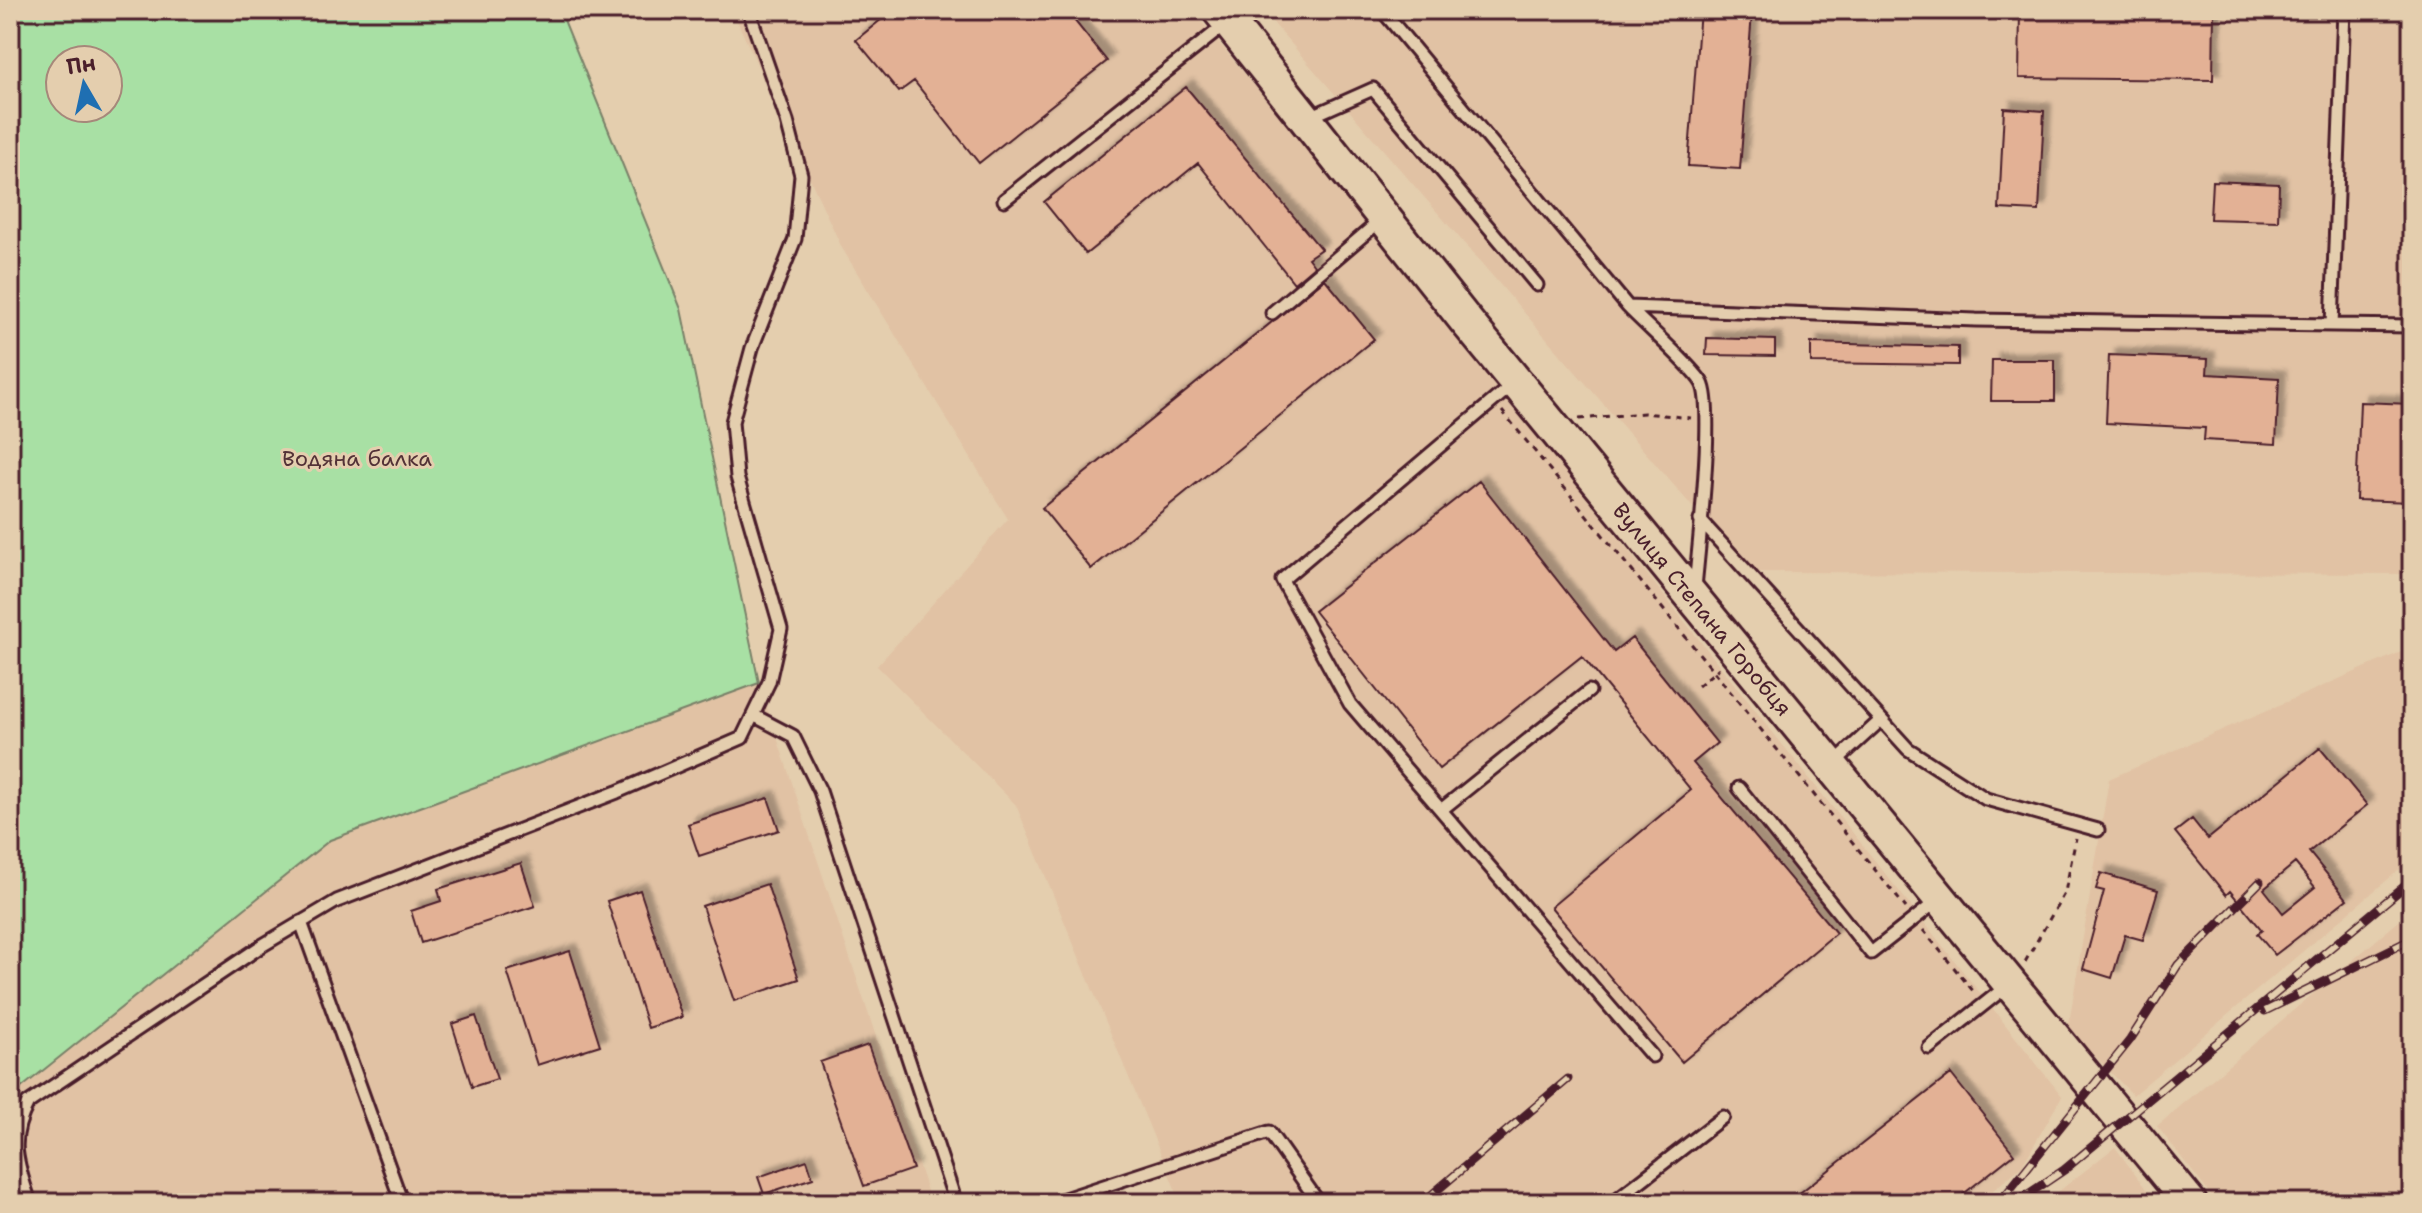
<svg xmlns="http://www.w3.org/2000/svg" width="2422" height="1213" font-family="'Shantell Sans',sans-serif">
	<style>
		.built { fill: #e1c2a4 }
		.green { fill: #a8e0a4; stroke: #798068; stroke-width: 2; fill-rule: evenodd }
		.building { fill: #e3b195; stroke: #4a1f2b; stroke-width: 2; fill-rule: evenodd; filter: url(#shadow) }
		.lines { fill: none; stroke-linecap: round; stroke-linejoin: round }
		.service-casing { stroke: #4a1f2b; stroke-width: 17 }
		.secondary-casing { stroke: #4a1f2b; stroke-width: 38 }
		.path { stroke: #4a1f2b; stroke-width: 3; stroke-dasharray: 6 6; stroke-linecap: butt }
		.service { stroke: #e4ceae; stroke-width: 11 }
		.secondary { stroke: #e4ceae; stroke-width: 32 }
		.rail-casing { stroke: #4a1f2b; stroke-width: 9 }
		.rail { stroke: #e4ceae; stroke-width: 6; stroke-dasharray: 18; stroke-linecap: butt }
		.labels { text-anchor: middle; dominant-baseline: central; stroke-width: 6; stroke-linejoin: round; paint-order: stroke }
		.park-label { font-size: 22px; fill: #533237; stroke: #e4ceae }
		.street-label { font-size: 22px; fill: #4a1f2b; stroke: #e4ceae }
	</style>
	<defs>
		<filter id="shadow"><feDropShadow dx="7" dy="-7" stdDeviation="2" flood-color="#0004"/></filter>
	</defs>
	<rect width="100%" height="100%" fill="#e4ceae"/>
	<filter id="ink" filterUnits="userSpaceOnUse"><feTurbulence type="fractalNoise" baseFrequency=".0125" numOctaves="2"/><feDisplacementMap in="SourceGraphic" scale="16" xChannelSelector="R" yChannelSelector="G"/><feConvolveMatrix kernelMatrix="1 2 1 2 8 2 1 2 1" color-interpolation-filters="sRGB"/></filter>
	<g filter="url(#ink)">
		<path class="built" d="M732,10h460l187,227 683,859 -40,70 -44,37h-797l-165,-398 -139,-139 131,-147 -166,-271z
			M1262,10h1150v564l-663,-2z
			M2412,650v209l-279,236 -65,-66 41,-250 292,-127z
			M759,683l172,520h-910l-11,-37v-69l320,-257z
			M2412,910v293h-195l-60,-77z
			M2115,1147l41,56h-112z"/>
		<path class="green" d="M10,10h550l121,299 78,374 -429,157 -320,257zM60,60h48v48h-48z"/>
		<path class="building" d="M893,10h173l41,51 -128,102 -65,-82 -15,11 -43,-52z
			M1700,10l52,3 -12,156 -52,-3z
			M2020,10h194l-1,70 -194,-2z
			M1186,87l135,162 -13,9 6,8 -20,17 -96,-120 -112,91 -42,-52z
			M2004,108l40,3 -5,100 -40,-2z
			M2212,181l67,3 -1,37 -68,-2z
			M1325,279l49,60 -283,230 -49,-61z
			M1707,338l68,2v16l-69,-1z
			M1811,343l147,4v18l-147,-2z
			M2109,355l99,4 -1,15 72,4 -3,66 -72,-4 1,-12 -99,-5z
			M1992,360h63v41h-64z
			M2360,402l52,2v98l-56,-2z
			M1479,481l135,171 18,-14 85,105 -24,20 143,170 -154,129 -131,-155 140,-117 -109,-134 -143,113 -125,-158z
			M2320,748l47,57 -58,47 38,47 -72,56 -18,-21 5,-4 -32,-39 -4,4 -51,-63 17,-13 16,20zM2295,863l20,24 -32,26 -19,-24z
			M768,798l11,32 -80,26 -11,-32z
			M521,863l14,43 -114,37 -10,-32 30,-10 -3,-12z
			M2101,873l57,17 -15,50 -18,-5 -13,43 -29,-9 21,-78 -8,-2z
			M767,884l32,95 -65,22 -32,-95z
			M640,890l42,127 -34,11 -41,-127z
			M570,951l30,94 -63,20 -30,-94z
			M476,1016l21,63 -25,8 -20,-63z
			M868,1045l45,124 -49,17 -44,-124z
			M1951,1074l63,80 -62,49h-165z
			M807,1160l6,18 -49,16 -6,-17z"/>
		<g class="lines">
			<g class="service-casing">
				<path id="service" d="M1382,10l246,297 348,13 436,6
					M1310,117l63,-28 164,196
					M1004,200l222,-176
					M1628,307c15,16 66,61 74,76 13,24 -4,170 -7,205
					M1272,313l109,-93
					M2332,325l12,-315
					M1512,385l-230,195 68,124 302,352
					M1700,520l208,229 78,50 112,31
					M753,715l40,21 27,55 136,412
					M1834,763l47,-43
					M1739,788l132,165 66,-52
					M1441,810l148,-119
					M301,922l101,281
					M1929,1048l78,-62
					M30,1203c-12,-39 -23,-61 -2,-100l235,-158 74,-44 280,-109 125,-54 27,-56 12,-53 -44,-152 -5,-55 20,-74 43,-109 6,-64 -14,-54 -36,-104 3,-7
					M1052,1203l217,-71 50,71
					M1612,1203l111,-86"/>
			</g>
			<g class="secondary-casing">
				<g id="secondary">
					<path id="s1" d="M1219,10l247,311 724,882"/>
				</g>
			</g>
			<path class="path" d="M1502,411l404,497
				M1579,419l65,-6 47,5
				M1698,686l21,-18
				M1923,930l51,62
				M2025,962l40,-70 11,-54"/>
			<use href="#service" class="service"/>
			<use href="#secondary" class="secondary"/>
			<g class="rail-casing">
				<path id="rail" d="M2265,1011l147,-72
					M1422,1203l146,-124
					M1999,1203l131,-163 48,-75 82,-83
					M2015,1203l49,-33 348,-290"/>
			</g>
			<use href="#rail" class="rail"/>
		</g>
	</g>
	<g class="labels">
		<g class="park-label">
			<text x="357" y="458">Водяна балка</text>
		</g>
		<g class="street-label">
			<text stroke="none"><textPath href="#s1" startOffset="770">Вулиця Степана Горобця</textPath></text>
		</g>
	</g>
	<rect width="2422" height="1213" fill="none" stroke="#e4ceae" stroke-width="40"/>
	<rect x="20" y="20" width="2382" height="1173" fill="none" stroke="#4a1f2b" stroke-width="3" filter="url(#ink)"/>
	<g transform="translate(84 84) rotate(351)"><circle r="38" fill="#e4ceae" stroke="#a6887a" stroke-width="2"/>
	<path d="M0-6L14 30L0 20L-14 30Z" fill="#1f6fb2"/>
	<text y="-12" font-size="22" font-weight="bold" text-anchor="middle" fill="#4a1f2b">Пн</text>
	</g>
</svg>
